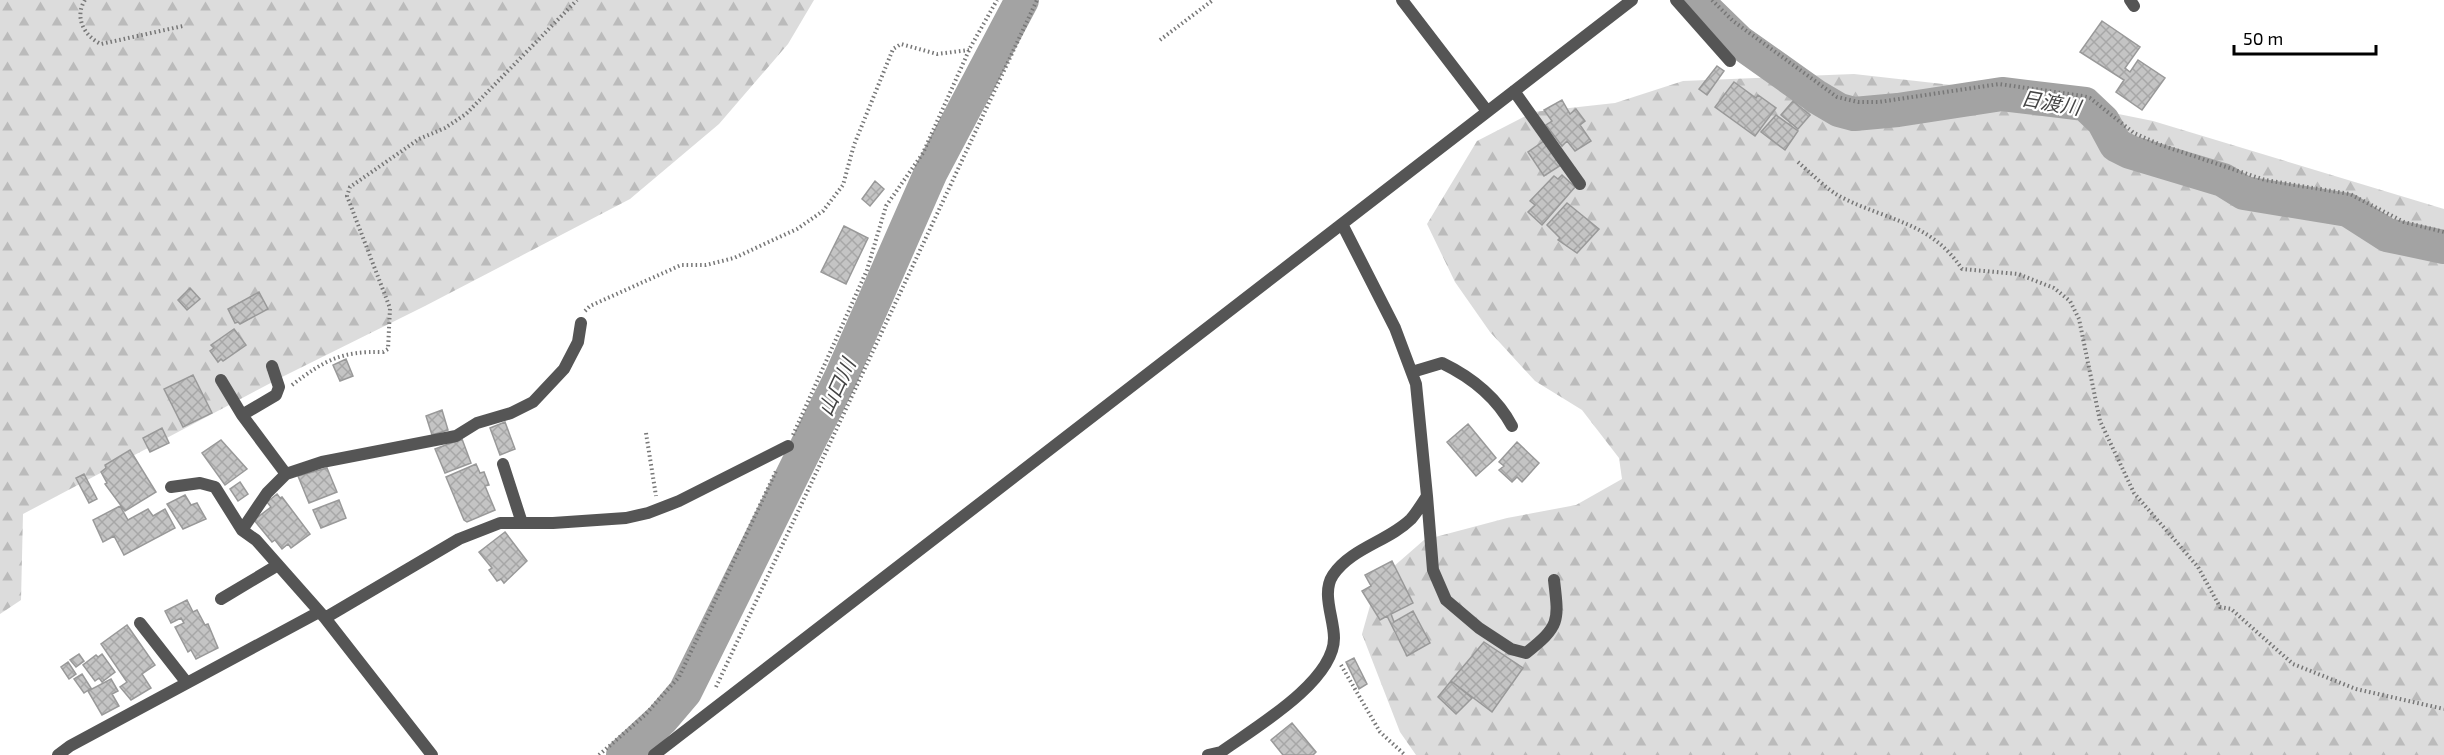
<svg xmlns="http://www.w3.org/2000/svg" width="2444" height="755" font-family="'Exo 2','Noto Sans JP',sans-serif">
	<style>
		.forest { fill: url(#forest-firs) }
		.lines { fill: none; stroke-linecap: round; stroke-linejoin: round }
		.river { stroke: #a3a3a3; stroke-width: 34 }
		.building { fill: url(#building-cross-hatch); stroke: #999; stroke-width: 1.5 }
		.path { stroke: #777; stroke-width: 4; stroke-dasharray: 1.5 3; stroke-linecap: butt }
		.street { stroke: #555; stroke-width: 12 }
		.labels { text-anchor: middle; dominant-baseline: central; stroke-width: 4.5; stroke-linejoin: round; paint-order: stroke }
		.water-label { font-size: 20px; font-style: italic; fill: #444; stroke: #fff }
	</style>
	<defs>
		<pattern id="forest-firs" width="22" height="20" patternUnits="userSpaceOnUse" patternTransform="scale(1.5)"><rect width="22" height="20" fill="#dcdcdc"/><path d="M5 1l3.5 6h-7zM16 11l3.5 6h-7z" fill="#bbb"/></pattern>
		<pattern id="building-cross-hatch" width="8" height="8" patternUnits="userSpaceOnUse" patternTransform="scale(1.5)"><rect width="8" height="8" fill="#c4c4c4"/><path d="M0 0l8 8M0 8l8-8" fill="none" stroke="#a7a7a7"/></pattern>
	</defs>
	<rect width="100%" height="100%" fill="#fff"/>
	<path class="forest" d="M0,0h814l-26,44 -69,80 -89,75 -205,107 -141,70 -261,138 -2,86 -21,14z
		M1854,74l151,17 148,30 291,88v546h-1028l-16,-23 -38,-98 15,-53 47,-41 83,-22 69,-13 46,-26 -3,-21 -37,-48 -47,-29 -45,-49 -35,-50 -28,-58 50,-83 56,-29 82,-9 68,-22z"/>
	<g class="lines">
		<path class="river" d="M1696,0l42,41 79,56 22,13 15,4 44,-4 104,-16 83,10 18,17 13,24 14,7 93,28 21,13 104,17 39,25 57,12
			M623,755l39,-36 23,-27 156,-315 90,-205 91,-172"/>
	</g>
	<path class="building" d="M2102,21l38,26 -15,21 5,4 8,-12 27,18 -23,32 -26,-18 8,-12 -44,-28z
		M1717,66l7,5 -17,24 -8,-6z
		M1734,82l22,16 2,-3 18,13 -21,28 -40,-29z
		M1562,100l8,14 6,-5 9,12 -5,4 11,16 -16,10 -8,-10 -5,5 -16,-21 6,-4 -8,-11z
		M1793,101l17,14 -12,14 -17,-14z
		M1776,115l22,16 -13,19 -24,-18z
		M1544,141l17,24 -17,11 -16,-24z
		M1562,175l13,12 -33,38 -14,-13 7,-7 -5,-4 24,-25 4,3z
		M875,181l9,8 -14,17 -8,-7z
		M1567,203l32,26 -22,24 -19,-13 2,-2 -13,-13z
		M844,226l24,12 -22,46 -25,-12z
		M190,288l10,11 -13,11 -9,-10z
		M259,292l9,17 -28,15 -2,-2 -3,1 -7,-14z
		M234,329l12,16 -23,16 -2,-2 -3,3 -8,-11 4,-3 -3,-3z
		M346,359l7,17 -13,5 -7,-16z
		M193,375l19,38 -29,14 -19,-38z
		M442,410l6,20 -16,5 -6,-19z
		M505,422l10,27 -15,6 -10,-27z
		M1468,424l28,34 -20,18 -29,-34z
		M162,428l7,15 -19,9 -7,-14z
		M462,439l9,24 -26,10 -10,-24z
		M221,440l26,29 -22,16 -23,-32z
		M1517,442l22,21 -17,19 -5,-5 -5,5 -13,-12 5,-4 -5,-4z
		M130,450l26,42 -31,19 -20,-27 2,-1 -6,-11 5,-4 -1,-3z
		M476,464l4,9 4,-1 5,13 -4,1 10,24 -28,12 -3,-2 -18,-43z
		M327,468l10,24 -28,11 -11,-27z
		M84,474l13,25 -8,4 -13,-25z
		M240,482l8,12 -10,7 -8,-12z
		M277,494l3,4 2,-1 28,37 -19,14 -3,-4 -6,5 -7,-9 -3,2 -18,-22 17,-13 -4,-5z
		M185,495l6,10 6,-2 9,16 -23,10 -16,-25z
		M339,500l7,18 -25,10 -8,-18z
		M120,506l8,14 20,-11 5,7 12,-7 10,19 -51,27 -10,-19 -11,6 -10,-22z
		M505,532l22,29 -23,22 -3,-4 -4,2 -8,-11 3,-2 -13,-16z
		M1392,561l21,42 -22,11 3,8 19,-11 17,32 -23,13 -20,-40 -7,4 -18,-29 9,-5 -6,-11z
		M187,600l6,12 4,-2 8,15 3,-1 10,24 -22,11 -5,-9 -3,2 -13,-25 9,-4 -3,-5 -10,5 -6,-12z
		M127,625l28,40 -13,9 9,14 -20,12 -11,-13 7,-5 -26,-38z
		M1484,642l39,26 -31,44 -41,-31z
		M79,654l5,7 -8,6 -6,-7z
		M102,654l13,18 -13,10 -3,-4 -4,3 -12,-16 13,-10 2,2z
		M1354,658l13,26 -8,5 -13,-27z
		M68,662l8,12 -7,5 -8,-12z
		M82,674l9,14 -7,5 -10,-14z
		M111,679l7,12 -6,3 7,12 -17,9 -14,-24z
		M1451,681l21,17 -16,16 -18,-17z
		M1292,723l24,29 -3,3h-30l-12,-15z"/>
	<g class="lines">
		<path class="path" d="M85,0c-11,17 -1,36 16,44l82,-18
			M1712,0l21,21 104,76 21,5h21l120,-18 84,12 7,2 44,35 27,12 104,35 85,14 54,28 40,10
			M1160,40l53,-40
			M1798,162c14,12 28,27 43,35 47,24 90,25 121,72l56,5 36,14 16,13 9,18 21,102 34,72 64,74 22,40 11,2 62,55 63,25 88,20
			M585,311l5,-5 91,-41h25l28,-7 63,-29 26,-18 20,-26 11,-40 39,-96 8,-5 36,10 32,-4
			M292,385c33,-25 49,-34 91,-33l5,-3 2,-41 -43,-112 3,-9 69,-48 26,-11 21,-14 111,-114
			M646,433l10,63
			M793,435l74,-165 19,-64 37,-53 47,-105 27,-48
			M1341,665l39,67 25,23
			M716,687l321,-687
			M599,755l46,-40 34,-38 98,-208"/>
		<path class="street" d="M1402,0l85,111
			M1676,0l54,61
			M2130,0l4,6
			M1514,91l66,93
			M1412,372l30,-9c29,14 55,35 70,63
			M221,380l21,35 44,59
			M242,415l34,-20 3,-8 -7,-21
			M503,464l19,59
			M171,487l29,-4 15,4 27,43 14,10 69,78 107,137
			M1427,496l6,74 13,30 33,28 32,21 15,4c34,-27 33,-31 28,-73
			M242,530l25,-37 19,-19 36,-12 134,-26 21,-13 34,-10 22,-11 31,-33 14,-27 3,-19
			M221,599l57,-34
			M325,618l134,-79 41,-16h53l73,-5 22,-5 31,-12 109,-55
			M140,623l47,60
			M58,755l12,-9 249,-134
			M654,755l978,-755
			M1208,755l13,-3c32,-23 113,-70 113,-114 0,-20 -13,-45 -1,-63 18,-27 56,-34 78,-56 6,-7 11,-15 16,-23l-11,-112 -21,-56 -53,-104"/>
	</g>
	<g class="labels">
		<g class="water-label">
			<text transform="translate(2051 102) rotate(10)">日渡川</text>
			<text transform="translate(836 387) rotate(-65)">山口川</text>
		</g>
	</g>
	<path d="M2234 45v9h142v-9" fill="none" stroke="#000000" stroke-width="3"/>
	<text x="2243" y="45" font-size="18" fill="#000000" stroke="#ffffff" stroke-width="4.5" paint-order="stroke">50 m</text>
</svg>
